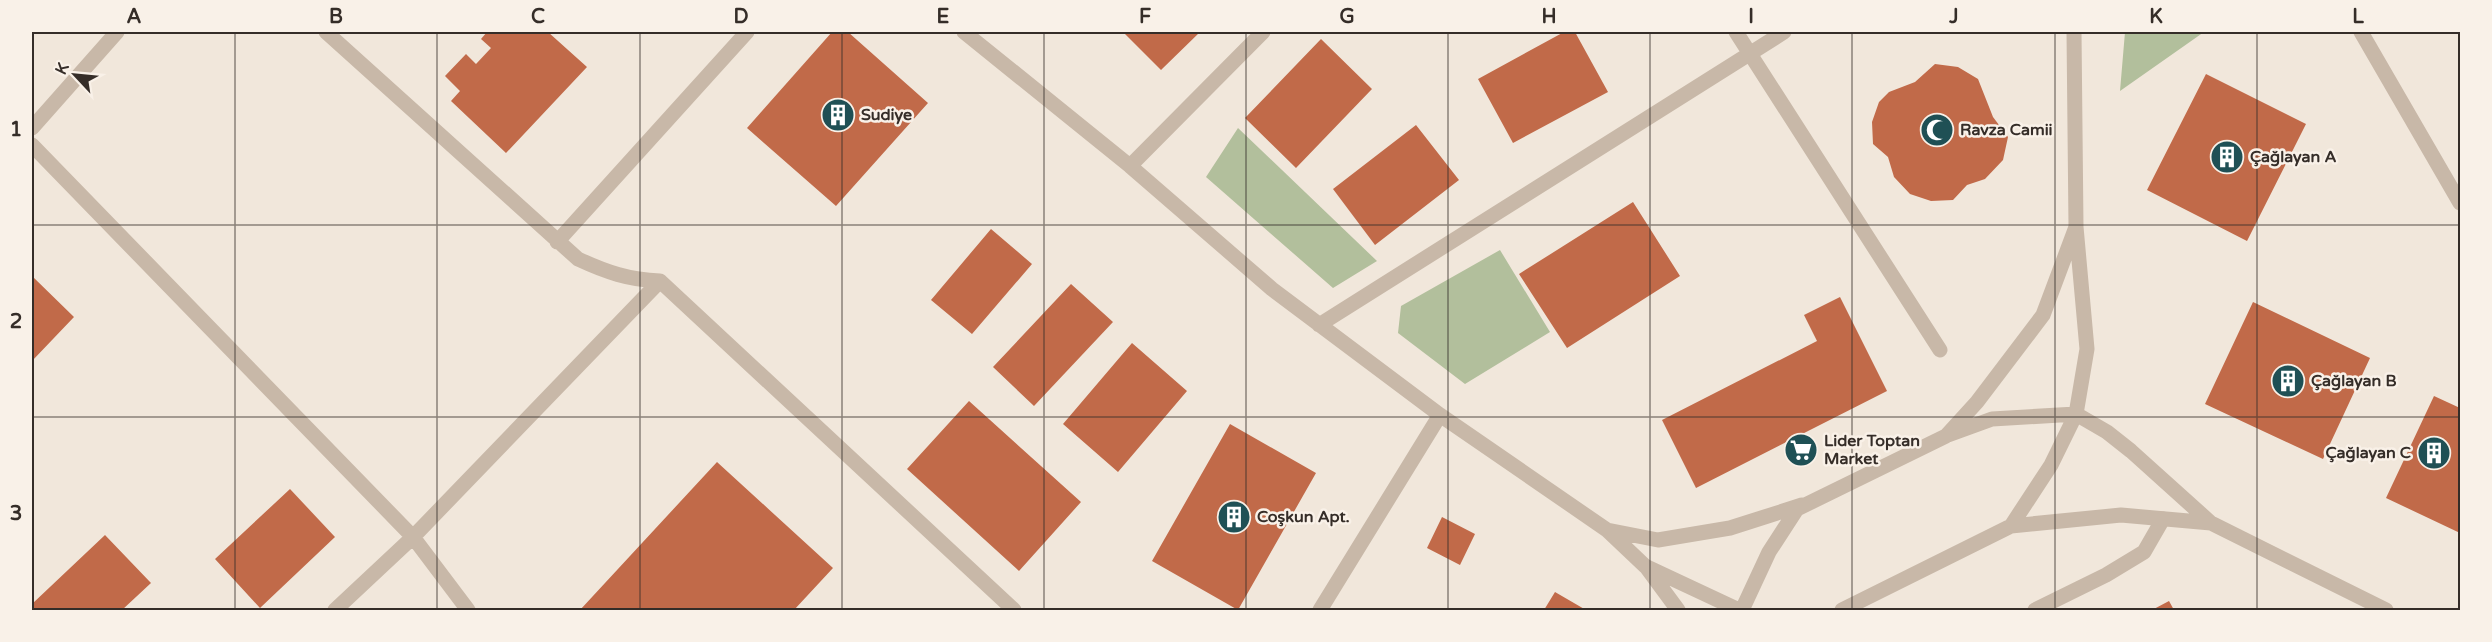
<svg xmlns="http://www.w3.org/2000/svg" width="2492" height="642" font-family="'Varela Round',sans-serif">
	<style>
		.green { fill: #b2bf9c }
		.building { fill: #c16a49 }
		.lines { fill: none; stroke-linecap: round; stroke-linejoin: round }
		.lane { stroke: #c8b8a8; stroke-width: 15 }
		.street { stroke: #c8b8a8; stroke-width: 15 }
		.grid { fill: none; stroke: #352d28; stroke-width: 1.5; stroke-opacity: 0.55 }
		.labels { text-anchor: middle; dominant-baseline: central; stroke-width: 5; stroke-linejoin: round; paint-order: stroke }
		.poi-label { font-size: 16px; font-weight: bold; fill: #352d28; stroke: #f9f1e8; text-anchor: start }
		.neatline { fill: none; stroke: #352d28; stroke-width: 2 }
		.grid-label { font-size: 20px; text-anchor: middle; font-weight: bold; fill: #352d28 }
	</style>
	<rect width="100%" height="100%" fill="#f1e7db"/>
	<path class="green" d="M2125,32h79l-84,59z
		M1238,128l139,133 -44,27 -127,-111z
		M1500,250l50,82 -85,52 -67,-51 3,-27z"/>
	<path class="building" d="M487,32h61l39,35 -81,86 -55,-52 9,-10 -15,-15 21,-22 10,10 15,-16 -10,-9z
		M832,32h16l80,71 -92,103 -89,-78z
		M1123,32h77l-39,38z
		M1564,32h11l33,60 -95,51 -35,-64z
		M1321,39l51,50 -76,79 -51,-50z
		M1935,64l23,3 20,12 15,38 15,20 -5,23 -18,19 -18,6 -14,15 -22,1 -21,-7 -16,-17 -6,-20 -15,-13 -1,-22 7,-20 10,-10 26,-10z
		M2206,74l100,50 -59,117 -100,-51z
		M1416,125l43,55 -84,65 -42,-56z
		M1633,202l47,74 -113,72 -48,-74z
		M991,229l41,35 -60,70 -41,-34z
		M32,276l42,41 -42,44z
		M1071,284l42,38 -79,84 -41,-39z
		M1840,297l47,94 -191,97 -34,-68 155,-79 -13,-26z
		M2253,302l117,56 -47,101 -118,-55z
		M1132,343l55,48 -69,81 -55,-48z
		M2434,396l26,12v125l-74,-35z
		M969,401l112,101 -62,69 -112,-102z
		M1230,424l86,49 -78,137 -86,-49z
		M717,462l116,106 -39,42h-214z
		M290,489l45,48 -75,71 -45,-49z
		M1442,517l33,17 -15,31 -33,-17z
		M105,535l46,48 -29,27h-87l-3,-6z
		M1555,592l31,18h-42z
		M2169,601l5,9h-22z"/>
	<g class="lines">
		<path class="lane" d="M2035,610l71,-35 38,-23 19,-33"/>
		<path class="street" d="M326,32l252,227c28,13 51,21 82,22l354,329
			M964,32l166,134 142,123 168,126 167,115 38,36 94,44
			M1736,32l204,318
			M2361,32l99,171
			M32,128l85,-96
			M32,145l381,392 55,73
			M1130,166l133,-134
			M557,242l190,-210
			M1319,325l465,-293
			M1948,435l44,-16 84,-5 31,18 24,19 80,72 175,87
			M2011,526l40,-61 25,-51 11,-65 -11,-122 -2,-195
			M1607,530l51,10 72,-12 72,-23
			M1647,568l31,42
			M335,610l78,-73 247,-256
			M1320,610l120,-195
			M1742,610l27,-58 28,-43 149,-73 31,-34 66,-87 33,-88
			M1842,610l169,-84 110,-11 90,8"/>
	</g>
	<path class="grid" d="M235,32v578M437,32v578M640,32v578M842,32v578M1044,32v578M1246,32v578M1448,32v578M1650,32v578M1852,32v578M2055,32v578M2257,32v578M32,225h2428M32,417h2428"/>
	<defs>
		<g id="building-disc" transform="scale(1.725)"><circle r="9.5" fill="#1f5055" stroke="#f9f1e8"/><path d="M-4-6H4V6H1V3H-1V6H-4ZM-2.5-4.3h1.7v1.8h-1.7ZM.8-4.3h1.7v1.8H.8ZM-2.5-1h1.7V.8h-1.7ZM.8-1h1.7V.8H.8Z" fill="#fff"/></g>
		<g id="mosque-disc" transform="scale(1.725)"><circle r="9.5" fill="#1f5055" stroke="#f9f1e8"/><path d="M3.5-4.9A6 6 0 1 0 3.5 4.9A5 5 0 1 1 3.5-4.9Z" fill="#fff"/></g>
		<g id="supermarket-disc" transform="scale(1.725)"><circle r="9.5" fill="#1f5055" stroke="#f9f1e8"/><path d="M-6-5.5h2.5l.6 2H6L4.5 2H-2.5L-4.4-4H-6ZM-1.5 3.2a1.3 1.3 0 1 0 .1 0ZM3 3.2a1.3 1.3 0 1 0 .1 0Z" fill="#fff"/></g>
	</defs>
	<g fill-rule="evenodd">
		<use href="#building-disc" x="838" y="115"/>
		<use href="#mosque-disc" x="1937" y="130"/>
		<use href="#building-disc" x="2227" y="157"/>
		<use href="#building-disc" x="2288" y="381"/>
		<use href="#supermarket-disc" x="1801" y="450"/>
		<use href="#building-disc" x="2434" y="453"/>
		<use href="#building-disc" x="1234" y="517"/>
	</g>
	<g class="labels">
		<g class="poi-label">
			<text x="861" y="115">Sudiye</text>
			<text x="1960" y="130">Ravza Camii</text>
			<text x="2250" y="157">Çağlayan A</text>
			<text x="2311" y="381">Çağlayan B</text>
			<text x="1824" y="441">Lider Toptan<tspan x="1824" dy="18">Market</tspan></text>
			<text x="2411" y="453" text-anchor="end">Çağlayan C</text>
			<text x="1257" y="517">Coşkun Apt.</text>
		</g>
	</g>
	<rect width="2492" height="642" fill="none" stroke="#f9f1e8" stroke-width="66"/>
	<g transform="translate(75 75) rotate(296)" stroke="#f9f1e8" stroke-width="4.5" paint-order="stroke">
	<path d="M0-4.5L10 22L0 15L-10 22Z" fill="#352d28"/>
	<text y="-9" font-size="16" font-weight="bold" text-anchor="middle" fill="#352d28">K</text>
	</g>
	<rect x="33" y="33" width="2426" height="576" class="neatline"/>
	<g class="grid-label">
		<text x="134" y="23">A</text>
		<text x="336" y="23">B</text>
		<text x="538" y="23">C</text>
		<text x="741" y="23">D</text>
		<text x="943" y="23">E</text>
		<text x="1145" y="23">F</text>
		<text x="1347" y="23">G</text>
		<text x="1549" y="23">H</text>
		<text x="1751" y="23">I</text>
		<text x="1954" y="23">J</text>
		<text x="2156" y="23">K</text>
		<text x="2358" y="23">L</text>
		<text x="16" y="136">1</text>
		<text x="16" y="328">2</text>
		<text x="16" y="520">3</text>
	</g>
</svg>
